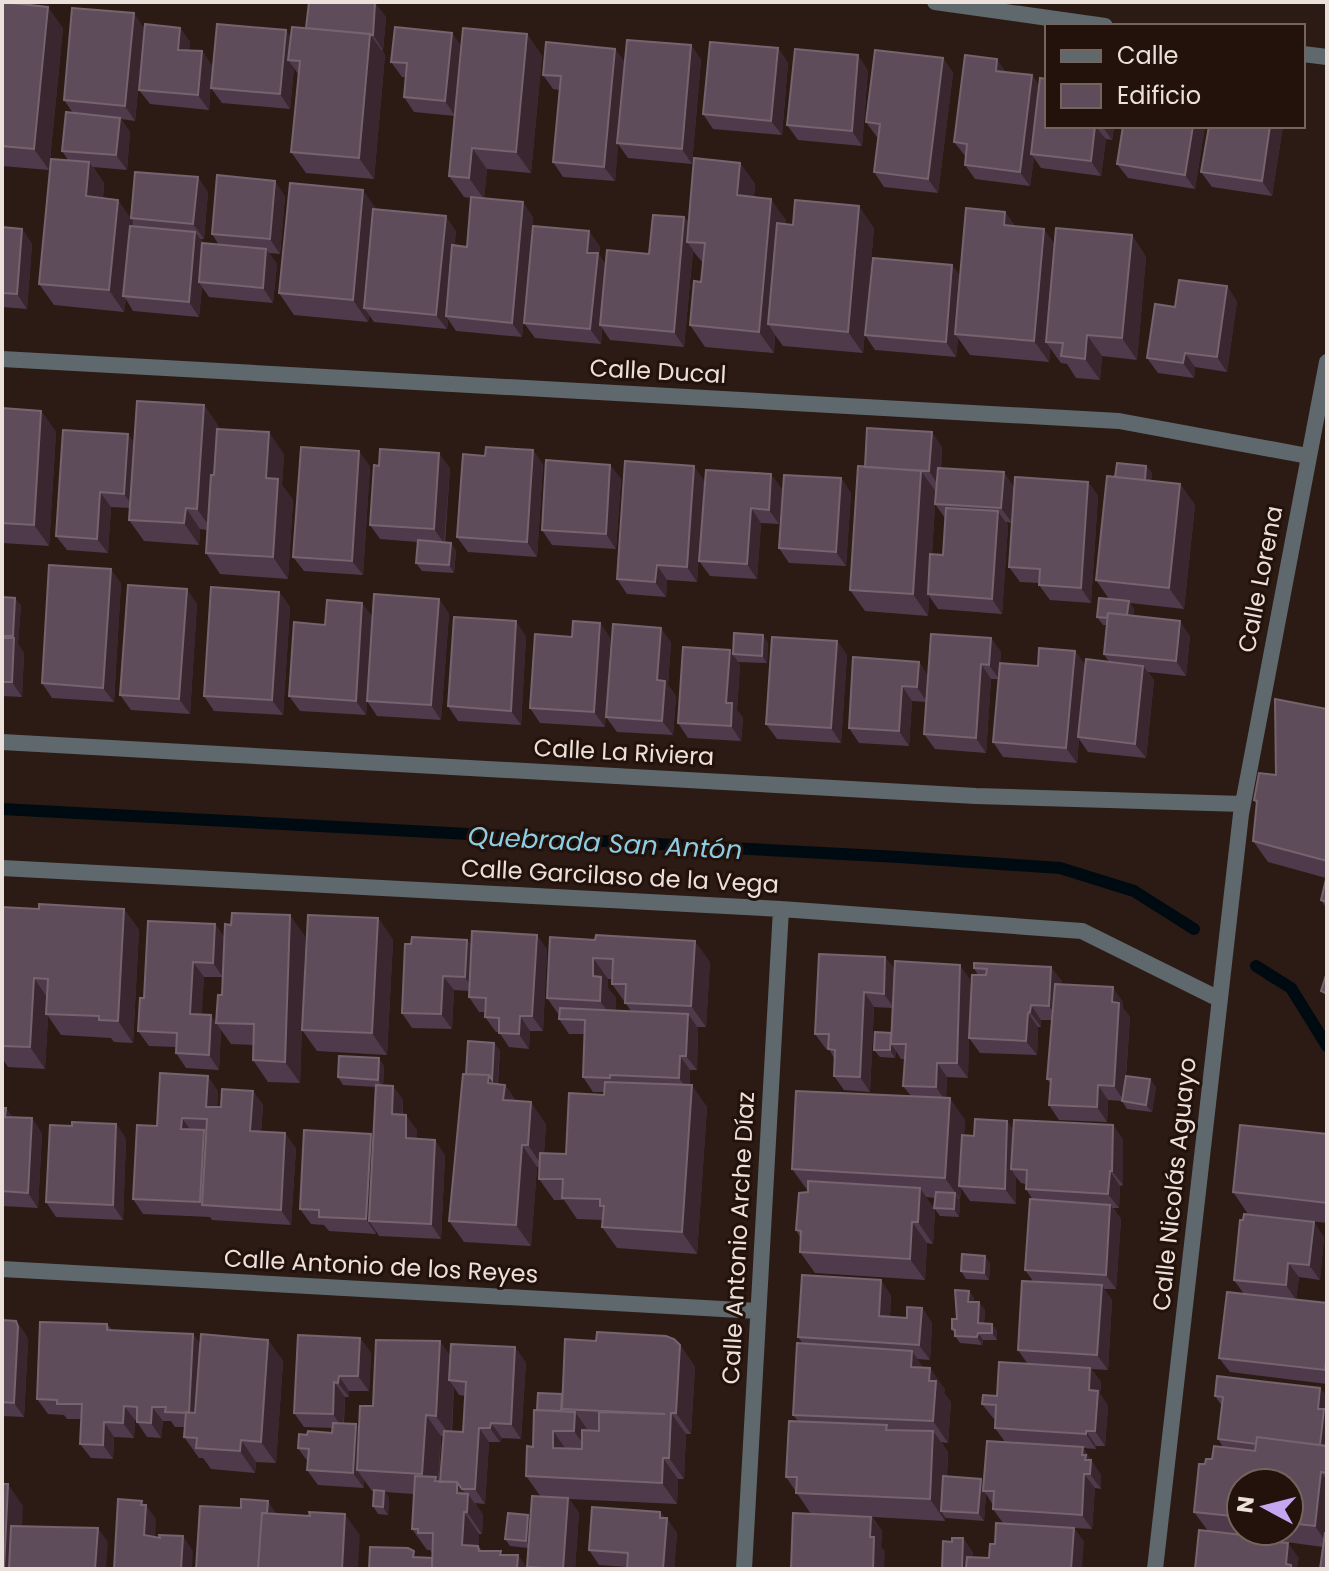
<svg xmlns="http://www.w3.org/2000/svg" width="1329" height="1571" font-family="Poppins,sans-serif">
	<style>
		.lines { fill: none; stroke-linecap: round; stroke-linejoin: round }
		.stream { stroke: #000a11; stroke-width: 12 }
		.minor { stroke: #5f696d; stroke-width: 16 }
		.wall { fill: #4e3a4b; fill-rule: evenodd }
		.shaded-wall { fill: #39262e }
		.building { fill: #5f4c5a; stroke: #75636e; stroke-width: 2 }
		.labels { text-anchor: middle; dominant-baseline: central; stroke-width: 6; stroke-linejoin: round; paint-order: stroke }
		.street-label { font-size: 24px; fill: #ece0db; stroke: #22120b }
		.water-label { font-size: 26px; font-style: italic; fill: #8ccde4; stroke: #22120b }
	</style>
	<rect width="100%" height="100%" fill="#2c1b14"/>
	<g class="lines">
		<path class="stream" d="M2,809l897,48 161,11 74,23 60,38
			M1256,966l35,22 36,58"/>
		<path class="minor" d="M935,2l170,24
			M1303,54l24,3
			M2,359l1117,62 189,35
			M2,742l974,54 267,8
			M2,868l779,41 301,22 137,68
			M2,1269l756,42
			M744,1569l37,-660
			M1155,1569l86,-755 86,-452"/>
	</g>
	<path class="wall" d="M2,2l61,26 -14,142 -47,-4z
		M375,3l11,14 -3,33h-1l3,5 -11,124 -68,-6 -15,-21 7,-78 -4,-6 -4,41 -68,-6 -11,-15 95,-60z
		M144,28l-9,93 -14,-2 9,13 -3,38 -34,-3 11,16 -1,15 28,20 77,-26 -4,47h-4l3,4 16,2 -7,-11 73,-38 -5,58 -11,-1 8,11 -4,39 -64,-6 -7,-10 -3,30 -66,-6 -7,-12 -2,13 -70,-7 -15,-21 29,-124 -6,-9 11,-38 -9,-13z
		M180,28l10,14 -1,8 13,1 10,15 -3,44 -59,-6 -11,-14z
		M452,33l9,13 66,-12 15,22 -11,117 -44,-4 -3,29 49,19 -11,120 -66,-6 -8,-12 -1,10 -73,-7 -5,-7 -1,7 -74,-7 -15,-22 99,-83 78,21 -2,15 13,1 4,-49 -7,-1 -15,-21 6,-60 -41,-4 -10,-15 2,-20h-4l-11,-15z
		M691,45l10,15 -9,104 -64,-6 -10,-14 -3,37 -52,-4 -10,-15 7,-72 -7,-1 -10,-14 72,-26 10,14z
		M778,48l10,15 -6,72 -69,-6 -10,-15z
		M943,58l10,15 -15,120 -54,-6 -10,-15 4,-35h-1l-11,-15z
		M868,70l-6,76 -64,-6 -11,-15z
		M1006,72l26,3 7,11 8,40h67l-2,14 -6,-1 -5,37 -60,-8 -7,-10 -4,28 -55,-7 -10,-14 1,-8 -12,-15z
		M1205,126l-10,63 -67,-11 -11,-14z
		M1283,126l-11,70 -60,-9 -11,-15z
		M740,163l15,21 -1,13 32,23 -1,4 89,4 -11,125 -80,-7 -8,-11 -1,18 -69,-6 -15,-22 11,-43 2,-19 -10,-12 -9,96 -74,-7 -8,-12 -1,16 -66,-6 -11,-15 76,-77 -1,9 7,10 43,-11 35,-37 5,6z
		M1005,212l10,14 40,19 77,-10 14,22 -9,103 -35,-4 -2,24 -24,-2 -9,-14 -6,-1 -11,-15 -1,14 -79,-7 -12,-17 -2,19 -81,-7 -10,-15 95,-59z
		M2,227l20,2 10,15 -5,65 -25,-2z
		M1237,301l-10,71 -32,-5 -1,11 -36,-5 -11,-15 28,-51z
		M204,405l15,22 -1,2 66,25 -2,31 11,15 -5,79 -68,-5 -14,-21 1,-23 -7,-1 -1,16 -55,-4 -15,-21 1,-12 -19,-1 -3,46 -41,-3 -11,-14 78,-93z
		M2,408l39,3 15,21 -7,114 -47,-3z
		M942,447l-1,21 73,19 -2,36 -6,-1 2,4 -6,88 -64,-5 -9,-13 -1,20 -63,-5 -15,-21 15,-123zM935,504l10,14 -2,37 -11,-1z
		M533,450l10,15 -6,92 -69,-5 -11,-15 28,-81z
		M610,465l11,14 -5,70 -64,-4 -10,-15z
		M370,466l-7,109 -59,-4 -11,-14z
		M1146,466l6,7 -1,8 29,3 15,21 -11,104 -54,-6 4,6 -1,7 57,20 -4,40 -38,-4 6,8 -8,78 -58,-6 -9,-13 -2,24 -74,-6 -10,-15 5,-63h-7l-5,74 -51,-4 -11,-15 3,-32 -15,-1 -3,45 -50,-3 -10,-15 70,-66 9,14 63,-38 10,14 -1,11 38,3 37,-15 10,14 24,-3 -5,-8 3,-29h-4l-6,-8 12,-18 -13,-19 19,-103z
		M450,468l-5,75h6l5,8 -2,22 -32,-2 -6,-8 2,-21 -38,-3 -10,-14z
		M706,470l76,19 -3,35 -18,-1 -4,56 -47,-3 -11,-15z
		M841,478l10,15 -5,73 -57,-3 -10,-15z
		M704,480l-7,102 -30,-2 -1,17 -39,-3 -10,-15z
		M1088,482l10,14 -7,107 -41,-3 -11,-15 1,-2 -20,-1 -11,-15z
		M121,583l-7,119 -62,-4 -10,-15z
		M279,592l11,15 -7,108 -69,-4 -10,-15z
		M2,597l19,8 -3,39 6,9 -2,44 -20,-1z
		M439,599l10,15 -8,106 -64,-4 -10,-15 -1,14 -66,-4 -11,-15 36,-71 47,-8z
		M197,604l-7,110 -59,-4 -11,-15z
		M600,623l10,15 -5,89 -65,-4 -10,-15 42,-71z
		M526,636l-5,89 -63,-4 -10,-15z
		M837,641l10,14 -6,88 -64,-4 -11,-15z
		M671,642l-3,43 8,11 -3,39 -56,-3 -11,-15z
		M768,642l-1,21 -29,-1 2,3 -3,45 6,8 -2,23 -53,-3 -10,-15 52,-73 3,4z
		M1327,709v200l-6,-9 5,-22 -58,-16 -15,-21 4,-36 -3,-5 22,-25z
		M2,907l37,2h85l15,21 -6,113 -19,-1 -3,-4 -50,-3 -13,-19 -3,53 -37,-2 -6,-9z
		M378,918l15,22 -6,115 -70,-4 -15,-21z
		M215,924l9,13 81,-1 -5,147 -32,-1 -15,-22v-15l-22,-1 -10,-14 -2,40 -33,-2 -10,-15v-6l-27,-1 -11,-15 6,-33zM204,977h19l-1,18 -6,28 -15,-8z
		M550,937l160,25 -4,65h-9l1,1 -1,42h-7v15l17,22 -10,147 -80,-6 -15,-21 1,-7 -26,-1 -13,-19h-10l-15,-21 1,-12h-3l-6,79 -67,-4 -15,-21 17,-147 34,-24 -2,34 7,1 11,16 30,23 -2,29 22,1 38,-59v-3h-11l-10,-15 1,-43h-15l-10,-15v-4l-12,-17zM608,979h4v5l19,27 -16,-1 1,-12 -8,-10z
		M467,940l5,6 75,3 -4,82h-13l-1,18 -20,-2 -10,-15h-3l-11,-15 1,-5h-7l-10,-15v-6l-15,-1 -2,39 -40,-1 -10,-15z
		M885,957l9,12 76,10 -2,99 -21,-1 -1,21 19,22 -1,15 10,1 33,-15 6,9 100,-5 10,15v45l-3,1 -1,22h-6l8,11 -5,70h-12l8,11 -4,70 -17,-1 10,13 -1,12 8,12 -3,40h-9v3l-13,-1 18,27v14l-6,-1 -3,41 -18,-1 10,14 -142,27 10,-27 11,-4 10,15v4l16,1 14,-35 -10,-14v-4l-7,-11 -2,27 -38,-3 -1,-1v4l-73,-4 10,14 -1,16 4,5 -74,-38 -25,-37 12,-56 -5,-6 10,-71 -5,-7 93,-42 -1,22 17,1 15,-10 10,15 -2,37 -13,-1 6,9 22,21 -1,4 7,9 -3,41 -7,-1 7,10 -1,24 37,7 21,-41 -10,-14 1,-9 -3,-1 -11,-14 15,-8 30,-33 -9,-13 15,-69 -8,-11 8,-70 -7,-11v-5l-5,-1 -5,-6v27l-46,-3 -9,-13 -1,11h-1l1,2 -1,16 -19,-1 -6,-8 1,-10 -9,-1 9,13 -2,34 -6,-1 -2,37 -110,-7 -15,-21v-15l-4,-7 12,-39 -16,-22 119,-73 -8,-10 2,-27h-4l-5,-8 -1,7 -15,-1 -6,-7 17,-17 1,-25 -18,-1 -4,85 -26,-2 -10,-14v-18l-5,-9h-3l-11,-15z
		M974,963l88,18 -1,3 62,18v6l7,9 -4,60 30,10 -4,25 -25,-3 -5,-8 -14,-1 -1,22 -48,-2 -10,-15 1,-22 -3,-4 5,-59h-11v7h-3l-1,28 -57,-2 -11,-15 9,-63 -4,-7z
		M384,1066l-1,19 10,1 10,14v15l14,15 -1,9 29,16 -4,84 -62,-3 -3,-5v3l-47,-3 -5,-6 -13,-1 -11,-15 71,-75 2,3 2,-50 -32,-2 -5,-8z
		M218,1091l-1,16h4l32,-16 10,14 -2,27 35,16 -5,77 -79,-5 -2,-3 -67,-3 -10,-15 24,-73z
		M2,1108h4l6,9 30,16 -4,75 -36,-2z
		M116,1124l10,15 -3,81 -67,-3 -10,-15 26,-76z
		M1327,1134v89l-79,-9 -15,-22z
		M1324,1237l-4,43 -21,-3 -3,23 31,3v81l-97,-12 -11,-14 25,-64 -10,-14z
		M990,1263l-1,17 -23,-1 -5,-8z
		M969,1291l5,7v4l11,8 -1,14 13,7v9h-14l-1,5 -22,-2 -5,-7v-2l-3,-5z
		M2,1320l14,1 10,14 2,6 -4,76 -22,-1z
		M107,1324l5,6 81,4 7,10 68,-4 15,21 -7,102 -20,-1 -1,11 -44,-4 -8,-11h-4l-15,-21 1,-10h-10l-4,-6h-8l-2,17 -14,-1 -10,-15v-1l-2,-1 -1,18 -20,-1 -1,22 -22,-1 -11,-14 1,-25h-14l-3,-4 -16,-1 -11,-15z
		M360,1338l11,15 -2,38h-20v6h-4l-1,26 12,1 3,4 14,-22 77,-51 76,7 -5,77 -19,-1 -2,4h-11l-4,62 -10,-1 8,12 -1,19h-3l-1,12 4,5 21,4 25,14 -110,-12 14,1v-5l-2,-3h-3l-15,-21 2,-35 -29,-2 4,6 -1,17 -10,-1 -5,-8 1,-15h-2l-8,-11v8l-46,-3 -11,-15 1,-8 -10,-14 9,-13 25,-2v-5l-28,-1 -10,-14zM454,1387l5,8 6,1 -2,36h-11zM441,1436h3l-4,46 -1,-1z
		M680,1345l15,22 -4,67h-5l-2,45h-6l-1,25 -108,-5 10,14 -4,56h-47l-1,-2 1,-19 -18,-2 -5,-7 25,-20 11,-22 -15,-21 7,-29 4,-37 25,-16z
		M1320,1388l7,9v172l-4,-22 -44,-6 20,17 -91,-27 -14,-19 11,-48 7,-5 11,-12 -5,-8 4,-33 -7,-10zM1241,1483h48v48h-48z
		M660,1512l17,21 -3,36h-47v-2l-28,-2 -10,-15z"/>
	<path class="shaded-wall" d="M375,3l11,14 -3,33 -10,-15z
		M48,7l15,21 -14,142 -15,-21z
		M134,13l10,15 -9,93 -10,-15z
		M180,28l10,14 -2,22 -10,-14z
		M286,30l10,15 -8,15 6,8 -4,41 -10,-15z
		M452,33l10,14 -7,69 -10,-15z
		M370,34l15,21 -11,124 -15,-21z
		M527,34l15,22 -11,117 -15,-21z
		M691,45l10,15 -9,104 -10,-15z
		M778,48l10,15 -6,72 -11,-14z
		M615,49l11,14 -11,118 -11,-14z
		M202,51l10,15 -3,44 -11,-15z
		M858,55l10,15 -6,76 -10,-15z
		M943,58l10,15 -15,120 -10,-14z
		M997,59l10,15 -11,-3z
		M1032,75l10,15 -11,64 3,4 -4,28 -10,-14z
		M120,118l10,14 -3,38 -11,-15z
		M1095,126l11,13 -5,37 -10,-15z
		M1102,126h12l-2,14z
		M1193,126h12l-10,63 -10,-14z
		M1270,126h13l-11,70 -10,-15z
		M472,148l15,21 -3,30 -15,-21z
		M89,162l15,21 -3,35 -15,-22z
		M740,163l15,21 -3,33 -15,-22z
		M198,177l10,15 -4,47 -11,-15z
		M275,181l10,15 -5,58 -10,-15z
		M363,190l15,21 -14,97 5,7 -1,7 -15,-22z
		M771,199l15,21 -10,105 -8,-1 7,11 -1,18 -15,-21z
		M118,200l15,21 -7,75h-3l3,3 -2,13 -15,-22z
		M523,202l10,15 -11,120 -10,-14z
		M859,206l15,22 -11,125 -15,-21z
		M1005,212l15,21 -16,-8z
		M446,216l10,15 -8,86 -2,-1 2,3 -1,10 -11,-14z
		M684,217l11,15 -8,10 6,8 -9,97 -10,-15z
		M22,229l10,15 -5,65 -10,-15z
		M1044,229l15,21 -13,92 4,6 -1,14 -15,-21z
		M589,231l11,15 -1,9 9,13 -8,57 2,3 -1,16 -11,-15 -3,-76z
		M195,232l11,14 -7,36 3,5 -3,30 -10,-15z
		M1132,235l14,22 -9,103 -15,-22z
		M266,249l11,15 -4,39 -10,-15z
		M952,265l11,14 -8,55 3,4 -2,19 -10,-15z
		M1227,286l10,15 -10,71 -10,-15z
		M1087,335l15,21 -2,24 -15,-21z
		M1185,353l10,14 -1,11 -11,-15z
		M204,405l15,22 -7,103 -15,-21z
		M41,411l15,21 -7,114 -15,-21z
		M269,432l15,22 -2,31 11,15 -5,79 -15,-22 -7,-79z
		M932,432l10,15 -3,39 -10,-15z
		M128,434l10,14 -4,60 -10,-14z
		M533,450l10,15 -6,92 -10,-15z
		M359,451l11,15 -7,109 -11,-14z
		M439,453l11,15 -6,75 -10,-14z
		M610,465l11,14 -5,70 -10,-15z
		M694,466l10,14 -7,102 -10,-15z
		M1146,466l6,7 -2,21 -6,-7z
		M921,471l15,21 -8,124 -15,-22z
		M1004,472l10,15 -2,36 -11,-15z
		M771,474l11,15 -3,35 -10,-14z
		M841,478l10,15 -5,73 -10,-14z
		M1088,482l10,14 -7,107 -10,-15z
		M1180,484l15,21 -11,104 -15,-21z
		M100,492l11,15 -3,46 -11,-14z
		M186,508l14,21 -1,16 -15,-22z
		M751,508l10,15 -4,56 -10,-15z
		M998,511l10,15 -6,88 -10,-15z
		M451,543l5,8 -2,22 -5,-8z
		M657,565l10,15 -1,17 -11,-15z
		M111,569l10,14 -7,119 -11,-14z
		M187,589l10,15 -7,110 -11,-15z
		M279,592l11,15 -7,108 -11,-15z
		M15,598l6,7 -3,39 -5,-8z
		M439,599l10,15 -8,106 -10,-15z
		M1129,601l5,8 -2,19 -5,-8z
		M362,603l11,14 -7,98 -10,-14z
		M516,621l10,15 -5,89 -10,-14z
		M1180,621l10,15 -4,40 -10,-15z
		M600,623l10,15 -5,89 -11,-15z
		M661,628l10,14 -3,43 8,11 -3,39 -11,-14 -5,-41z
		M763,635l5,7 -1,21 -5,-7z
		M14,638l10,15 -2,44 -10,-15z
		M991,638l10,14 -2,27 -10,-14z
		M837,641l10,14 -6,88 -10,-15z
		M730,650l10,15 -3,45 6,8 -2,23 -10,-15 -5,-23z
		M1075,651l10,14 -8,98 -11,-15z
		M919,662l10,15 -2,25 -10,-15z
		M981,664l10,15 -5,74 -10,-15z
		M1143,666l11,14 -8,78 -11,-14z
		M902,686l10,15 -3,45 -10,-15z
		M124,909l15,21 -6,113 -15,-22z
		M290,915l15,21 -5,147 -15,-21z
		M378,918l15,22 -6,115 -15,-22z
		M215,924l10,15 -2,38 -10,-14z
		M537,935l10,14 -4,82 -11,-15z
		M467,940l11,15 -3,37 -10,-15z
		M695,941l15,21 -4,65 -15,-21z
		M885,957l11,15 -2,36 -10,-14z
		M593,958l15,21v9l8,10 -1,24 -15,-21 -7,-25z
		M193,962l11,15 -3,52 -11,-15z
		M960,965l10,14 -2,99 -11,-15z
		M1051,967l11,14 -2,40 -11,-15z
		M443,976l11,14 -2,39 -11,-15z
		M34,978l15,22 -3,14 2,2 -3,53 -15,-22z
		M1113,987l10,15v6l7,9 -6,84 -10,-15 -2,-84z
		M864,992l10,15 -4,85 -10,-15z
		M1031,1005l10,15v7l-11,-15z
		M1028,1013l10,14 -1,28 -11,-14z
		M688,1014l10,14 -1,42 -11,-14z
		M211,1015l10,15 -2,40 -10,-15z
		M520,1016l10,15 -1,18 -10,-15z
		M494,1043l6,7 -3,38 -9,-5z
		M891,1044l5,7 -1,7 -5,-8z
		M680,1056l10,14v23l-11,-15z
		M379,1058l5,8 -1,21 -5,-7z
		M937,1063l10,14 -1,25 -10,-15z
		M208,1076l10,15 -2,31 -10,-15z
		M1150,1079l6,8 -4,25 -6,-7z
		M505,1085l15,21 -17,-6z
		M692,1085l15,22 -10,147 -15,-22z
		M1098,1085l10,15 -1,22 -10,-15z
		M393,1086l10,14 -1,29 -10,-15z
		M253,1091l10,14 -3,41 -10,-15z
		M950,1098l15,22 -4,66h-2l2,2 -1,11 -15,-21z
		M531,1102l15,22 -3,43 -15,-22z
		M6,1108l10,15 -11,-6z
		M406,1115l11,15 -1,23 -10,-15z
		M32,1118l10,15 -4,75 -10,-15z
		M182,1118l10,14 -11,-3z
		M1007,1121l11,15 -7,33 5,8v27l-11,-15z
		M116,1124l10,15 -3,81 -10,-15z
		M1113,1125l10,15v45l-11,-14z
		M204,1130l10,14 -12,61 -2,-3z
		M285,1133l11,15 -5,77 -10,-15z
		M371,1134l10,15 -12,72 7,10v3l-10,-15z
		M435,1140l10,15 -4,84 -10,-15z
		M522,1145l15,22 -6,79 -15,-21z
		M1110,1171l10,15 -1,22 -11,-14z
		M920,1188l15,22 -2,34 -15,-22z
		M955,1193l5,8 -1,16 -5,-8z
		M1110,1205l11,14 -5,70 -10,-14z
		M912,1222l15,21 -2,37 -15,-21z
		M1314,1222l10,15 -4,43 -11,-15z
		M985,1256l5,7 -1,17 -5,-7z
		M1288,1263l11,14 -3,23 -10,-15z
		M881,1280l10,15 -2,36 -10,-15z
		M1102,1285l10,15 -4,70 -11,-15z
		M969,1291l5,7v11l-6,-7z
		M979,1302l6,8 -2,21 -5,-8z
		M922,1308l10,15 -2,37 -11,-15z
		M16,1321l10,14 2,6 -4,76 -10,-14z
		M992,1324l5,7v9l-5,-7z
		M978,1333l5,7 -1,5 -5,-8z
		M193,1334l10,15 -4,79 -10,-14z
		M360,1338l11,15 -2,38 -11,-15z
		M268,1340l15,21 -7,102 -15,-21z
		M440,1341l15,21 -6,18 5,7 -3,50 -15,-21z
		M680,1345l15,22 -4,67 -15,-21z
		M515,1347l11,15 -5,77 -10,-15z
		M912,1351l15,22 -16,-6z
		M930,1368l15,21 -1,4 7,9 -3,41 -15,-22 -4,-40z
		M1090,1368l11,14 -1,12 8,12 -3,40 -10,-15 -6,-41z
		M339,1376l10,15v6l-11,-14z
		M334,1382l11,15 -2,32 -10,-15z
		M1320,1388l7,9v66l-8,-11 -1,-43z
		M124,1406l11,14 -1,18 -11,-15z
		M152,1407l11,14 -2,17 -10,-15z
		M575,1412l15,21 -1,19 -15,-21z
		M671,1413l15,21 -2,45 -15,-21z
		M426,1415l15,21 -3,44 6,8 -7,7 -15,-21z
		M104,1422l10,15 -1,22 -10,-14z
		M491,1423l11,15 -2,4 -10,-14z
		M356,1424l10,14 -9,32 7,10v8l-11,-15z
		M479,1428l10,14 -4,62 -10,-15z
		M553,1431l15,21 -15,-4z
		M933,1431l15,21 -3,59h-4l4,6v4l-15,-22z
		M1086,1431l10,15v3l-10,-15z
		M241,1440l15,22 -1,11 -15,-22z
		M1083,1447l18,28v14l-11,-15 -8,-19z
		M663,1458l15,21 -1,25 -15,-21z
		M1321,1472l6,9v63l-12,-18z
		M1084,1474l11,14 -3,41 -10,-14z
		M981,1479l5,7 -3,5 3,3 -2,27 -6,-8z
		M457,1482l11,16v-4l15,21 -1,19 -15,-22 -10,-19z
		M8,1484l15,22 -3,63h-16z
		M384,1491l5,7 -1,17 -5,-8z
		M568,1498l11,15 -4,56h-12z
		M142,1501l4,6v-2l10,14 -1,30 -11,-14z
		M268,1501l10,15 -15,53z
		M464,1512l15,22 -2,33 -15,-22z
		M660,1512l7,9v-3l10,15 -3,36h-11z
		M345,1514l15,21 -2,34h-16z
		M528,1515l5,8 -2,25 -5,-7z
		M871,1517l11,14 -1,16 4,5 -1,17h-11l-3,-32z
		M98,1528l10,14 -2,27h-11z
		M1074,1528l10,14 -2,27h-11z
		M183,1536l10,15 -1,18h-11z
		M963,1538l10,15v16l-11,-1z
		M1278,1539l9,14 1,-10 11,15 -2,11h-8l-3,-5 -9,-22z
		M518,1555l10,14h-11z"/>
	<path class="building" d="M2,2l46,5 -14,142 -32,-3z
		M309,2l66,1 -2,32h-3v-1l-64,-6z
		M72,8l62,5 -9,93 -61,-6z
		M145,24l35,4 -2,22 24,1 -4,44 -59,-5z
		M217,24l69,6 -6,64 -69,-6z
		M292,27l78,7 -11,124 -68,-6 9,-91 -12,-1z
		M395,27l57,6 -7,68 -41,-4 3,-34 -16,-1z
		M463,28l64,6 -11,118 -44,-4 -3,30 -20,-2z
		M627,40l64,5 -9,104 -65,-6z
		M546,42l69,7 -11,118 -51,-5 8,-86 -18,-1z
		M710,42l68,6 -7,73 -68,-7z
		M795,49l63,6 -6,76 -65,-6z
		M875,50l68,8 -15,121 -54,-7 6,-48 -14,-2z
		M965,55l32,4 -1,12 36,4 -12,97 -55,-7 2,-21 -13,-2z
		M1040,78l7,1v47h48l-4,35 -60,-7z
		M66,112l54,6 -4,37 -54,-4z
		M1123,126h70l-8,49 -68,-11z
		M1209,126h61l-8,55 -61,-9z
		M694,158l46,5 -3,32 34,4 -12,133 -69,-7 4,-44 7,1 4,-39 -18,-1z
		M51,159l38,3 -3,34 32,4 -9,90 -70,-6z
		M135,172l63,5 -5,47 -62,-6z
		M217,175l58,6 -5,58 -58,-5z
		M290,183l73,7 -10,110 -74,-7z
		M471,197l52,5 -11,121 -66,-7 6,-71 15,2z
		M795,200l64,6 -11,126 -80,-8 9,-101 16,2z
		M966,208l39,4 -1,13 40,4 -10,112 -79,-7z
		M373,209l73,7 -10,99 -72,-7z
		M653,215l31,2 -10,115 -74,-7 7,-75 42,4z
		M130,226l65,6 -6,70 -66,-6z
		M533,226l56,5 -2,22h11l-8,76 -66,-6z
		M2,227l20,2 -5,65 -15,-1z
		M1056,228l76,7 -10,103 -35,-3 -2,24 -24,-3 2,-13 -17,-1z
		M202,243l64,6 -3,39 -64,-6z
		M873,258l79,7 -6,77 -81,-7z
		M1179,280l48,6 -10,71 -32,-4 -2,10 -36,-5 8,-54 20,3z
		M137,401l67,4 -7,104 -11,-1 -2,15 -55,-3z
		M2,408l39,3 -7,114 -32,-2z
		M867,428l65,4 -3,39 -64,-4z
		M217,429l52,3 -3,46 12,1 -5,78 -67,-4 5,-78h3z
		M63,430l65,4 -4,60 -24,-2 -3,47 -41,-3z
		M301,447l58,4 -7,110 -59,-4z
		M486,447l47,3 -6,92 -70,-5 6,-83 22,2z
		M380,449l59,4 -5,76 -64,-4 4,-60 5,1z
		M546,460l64,5 -4,69 -64,-4z
		M625,461l69,5 -7,101 -30,-2 -2,17 -38,-3z
		M1117,463l29,3 -1,14 -30,-3z
		M858,466l63,5 -8,123 -63,-4z
		M938,468l66,4 -3,36 -66,-4z
		M706,470l65,4 -2,36 -18,-2 -4,56 -48,-3z
		M784,475l57,3 -5,74 -57,-4z
		M1107,476l73,8 -11,104 -73,-8z
		M1015,477l73,5 -7,106 -42,-3 1,-16 -31,-2z
		M946,508l52,3 -6,88 -64,-5 2,-40 13,1z
		M418,540l33,3 -2,22 -33,-2z
		M49,565l62,4 -8,119 -61,-5z
		M128,585l59,4 -8,110 -59,-4z
		M211,587l68,5 -7,108 -68,-4z
		M374,594l65,5 -8,106 -64,-4z
		M2,597l13,1 -2,38h-11z
		M1099,598l30,3 -2,14 -19,-2 -1,5 -10,-1z
		M327,600l35,3 -6,98 -67,-5 5,-74 31,3z
		M1108,613l72,8 -4,40 -72,-7z
		M454,617l62,4 -5,90 -63,-5z
		M573,621l27,2 -6,89 -64,-4 5,-74 37,3z
		M613,624l48,4 -4,52 8,1 -3,40 -56,-4z
		M734,633l29,2 -1,21 -29,-2z
		M931,634l60,4 -2,27 -8,-1 -5,74 -52,-4z
		M772,637l65,4 -6,87 -65,-4z
		M2,638h12l-2,44h-10z
		M683,647l47,3 -4,53h6l-1,23 -53,-3z
		M1039,648l36,3 -9,97 -73,-6 7,-79 38,3z
		M853,657l66,5 -2,25 -15,-1 -3,45 -50,-3z
		M1086,659l57,7 -8,78 -57,-7z
		M1275,699l52,10v152l-74,-20 4,-40 -3,-1 5,-27 17,2z
		M1327,875v27l-6,-2z
		M39,904l85,5 -6,112 -19,-1v-4l-53,-2 2,-35 -14,-1 -4,69 -28,-1v-139l37,2z
		M232,913l58,2 -5,147 -32,-2 1,-36 -38,-1 2,-28h4l3,-71 6,1z
		M308,915l70,3 -6,115 -70,-3z
		M148,921l67,3 -2,39 -20,-1 -3,52 21,1 -2,40 -33,-2 1,-20 -39,-2 2,-33h4z
		M472,931l65,4 -5,81h-12l-1,18 -20,-1v-15l-14,-1 1,-19 -17,-1z
		M596,935l99,6 -4,65 -66,-3 1,-19h-14l1,-25 -20,-1v18l8,1 -1,24 -53,-3 3,-61 45,3z
		M412,937l55,3 -2,37 -22,-1 -2,38 -39,-1 3,-69h6z
		M819,954l66,3 -1,37 -20,-2 -4,85 -26,-1 1,-26 -7,-1 1,-15h-14z
		M895,961l65,4 -3,98h-20l-1,24 -33,-1 3,-42h-15z
		M974,963l77,4 -2,39 -18,-1 -1,7 -2,1 -2,28 -57,-3 3,-63h14l1,-6 -13,-1z
		M1327,972v22l-6,-3z
		M1055,984l58,3 -1,15 7,1 -5,83 -16,-1 -1,22 -48,-2 2,-26h-4z
		M560,1008l128,6 -2,42h-6l-1,22 -69,-3v3l-27,-1 2,-57 -26,-1z
		M875,1032l16,1 -1,17h-16z
		M468,1041l26,2 -2,37 -3,-5 -23,-1z
		M339,1056l40,2 -1,22 -40,-3z
		M160,1073l48,3 -2,31h15l1,-18 31,2 -3,40 35,2 -4,77 -79,-5 5,-86 -25,-1 -1,11 23,1 -4,72 -67,-3 4,-74 20,1z
		M463,1074l26,1 -1,8 17,2 -2,15 28,2 -3,43h-6l-6,80 -67,-4z
		M1126,1076l24,3 -4,26 -24,-4z
		M605,1082l87,3 -10,147 -80,-5 2,-21h-4v-7l-38,-1 1,-19h-24l1,-26 26,1 3,-61 35,2z
		M376,1085l17,1 -1,28 14,1v23l29,2 -4,84 -62,-3z
		M796,1091l154,7 -5,80 -153,-9z
		M2,1108h4l-1,9 27,1 -4,75 -26,-2z
		M975,1119l32,2 -2,68 -46,-3 3,-51 12,1z
		M1014,1120l99,5 -1,46h-2l-2,23 -82,-5 1,-19 -16,-1z
		M72,1122l44,2 -3,81 -67,-3 4,-77 22,1z
		M1240,1125l87,9v69l-94,-11z
		M304,1130l67,4 -5,85 -47,-2v-7l-19,-1z
		M808,1181l112,7 -2,34h-6l-2,37 -110,-7 1,-21 -5,-1 3,-37 9,-1z
		M936,1192l19,1 -1,16 -20,-1z
		M1030,1199l80,6 -4,70 -81,-5z
		M1244,1214l70,8 -5,43 -21,-2 -2,22 -52,-5 6,-60h3z
		M962,1254l23,2 -1,17 -23,-2z
		M802,1275l79,5 -2,36 28,2v-11l15,1 -3,37 -121,-8z
		M1022,1281l80,4 -5,70 -79,-5z
		M955,1290l14,1 -1,11h11l-1,21 14,1v9h-14l-1,4 -22,-1v-6l-3,-1v-10h5z
		M1227,1292l100,11v47l-2,20 -106,-12z
		M2,1320l14,1 2,6 -4,76 -12,-1z
		M40,1322l67,2v6l86,4 -4,79 -24,-1 1,-5h-14l-1,16 -14,-1v-15l-13,-1 -1,17 -19,-1 -1,23 -23,-1 2,-40h-25v-4l-20,-1z
		M597,1332l69,4 8,3 6,6 -4,68h-5l-2,45h-6l-1,25 -136,-7 1,-30 6,1 1,-37 41,2 -1,19h-21v17l29,1v-19l17,1v-19l66,2 -103,-5 3,-70 31,2z
		M201,1334l67,6 -7,102 -20,-2 -1,11 -44,-3 1,-10 -13,-1 2,-25 9,1z
		M298,1335l62,3 -2,38h-19l-1,7 -4,-1 -1,32 -39,-1z
		M376,1340l64,1 -4,75 -10,-1 -4,59 -65,-4 3,-64h13z
		M797,1343l115,8 -1,16 19,1 -1,13h7l-3,40 -140,-6z
		M451,1344l64,3 -4,77 -20,-1 -1,5h-11l-4,61h-13l-5,-7h-17l4,-51 19,1 3,-50 -17,-2z
		M999,1362l91,6 -1,22 9,1 -3,40h-9v3l-91,-6 1,-23 -14,-1 1,-9 14,1z
		M1217,1376l103,12 -2,21h6l-4,36 -63,-8 -1,7 -38,-5 5,-42 -8,-1z
		M538,1393l24,1 -1,17 -24,-1z
		M789,1421l98,4 -1,5 47,1 -3,68 -134,-6 1,-16h-11z
		M333,1423l23,1 -3,49 -46,-3 2,-21 -11,-1 1,-14 8,1 1,-4 24,2z
		M1257,1437l70,9v27l-6,-1 -6,54 -26,-3v-40h-48v34l-47,-5 5,-48h6l1,-5h6l2,-13 41,5z
		M987,1441l96,6 -1,8h4l-1,5h6l-1,14h-6l-2,41 -89,-6 1,-18h-11z
		M415,1476l21,1 -1,4 22,1v11l11,1 -1,18h-3l-2,33 16,1 1,5h22l-1,4h18l-1,14h-85l1,-36h-15v-4h-6z
		M943,1476l38,3 -3,34 -37,-2z
		M2,1484h6l-4,85h-2z
		M374,1490l10,1 -1,16 -10,-1z
		M532,1496l36,2 -5,71 -36,-2z
		M118,1499l24,2 -1,4h5l-2,30 16,3 -1,-3 24,1 -2,33h-67z
		M241,1499l27,2 -1,12h-5l-4,56h-62l4,-63 41,2z
		M592,1507l68,5v6h7l-4,51h-36l1,-16 -39,-3z
		M309,1512l36,2 -3,55h-84l4,-56 48,3z
		M508,1513l20,2 -2,26 -21,-2z
		M793,1513l78,4 -1,20h4l-1,32h-82z
		M996,1523l78,5 -3,41h-129l1,-28 9,1v-4h11l-1,30h4l1,-11 22,1 1,-14h5z
		M11,1526l87,2 -3,41h-86z
		M1199,1530l79,9 -1,3 11,1 -2,21 5,1v4h-96z
		M1325,1533h2v36h-7z
		M370,1547l38,1 6,3 -1,6 19,1v11h-63z"/>
	<g class="labels">
		<g class="street-label">
			<text transform="translate(658 371) rotate(3)">Calle Ducal</text>
			<text transform="translate(1260 579) rotate(-79)">Calle Lorena</text>
			<text transform="translate(624 752) rotate(3)">Calle La Riviera</text>
			<text transform="translate(620 876) rotate(3)">Calle Garcilaso de la Vega</text>
			<text transform="translate(1174 1184) rotate(-84)">Calle Nicolás Aguayo</text>
			<text transform="translate(738 1238) rotate(-87)">Calle Antonio Arche Díaz</text>
			<text transform="translate(381 1266) rotate(3)">Calle Antonio de los Reyes</text>
		</g>
		<g class="water-label">
			<text transform="translate(605 843) rotate(3)">Quebrada San Antón</text>
		</g>
	</g>
	<rect width="1329" height="1571" fill="none" stroke="#ece0db" stroke-width="8"/>
	<rect x="1045" y="24" width="260" height="104" fill="#22120b" stroke="#73645e" stroke-width="2"/>
	<rect x="1061" y="50" width="40" height="12" fill="#5f696d" stroke="#73645e" stroke-width="2"/>
	<text x="1117" y="64" font-size="24" fill="#ece0db">Calle</text>
	<rect x="1061" y="84" width="40" height="24" fill="#5f4c5a" stroke="#73645e" stroke-width="2"/>
	<text x="1117" y="104" font-size="24" fill="#ece0db">Edificio</text>
	<g transform="translate(1265 1507) rotate(277)"><circle r="38" fill="#22120b" stroke="#73645e" stroke-width="2"/>
	<path d="M0-6L14 30L0 20L-14 30Z" fill="#c5a7f1"/>
	<text y="-12" font-size="22" font-weight="bold" text-anchor="middle" fill="#ece0db">N</text>
	</g>
</svg>
